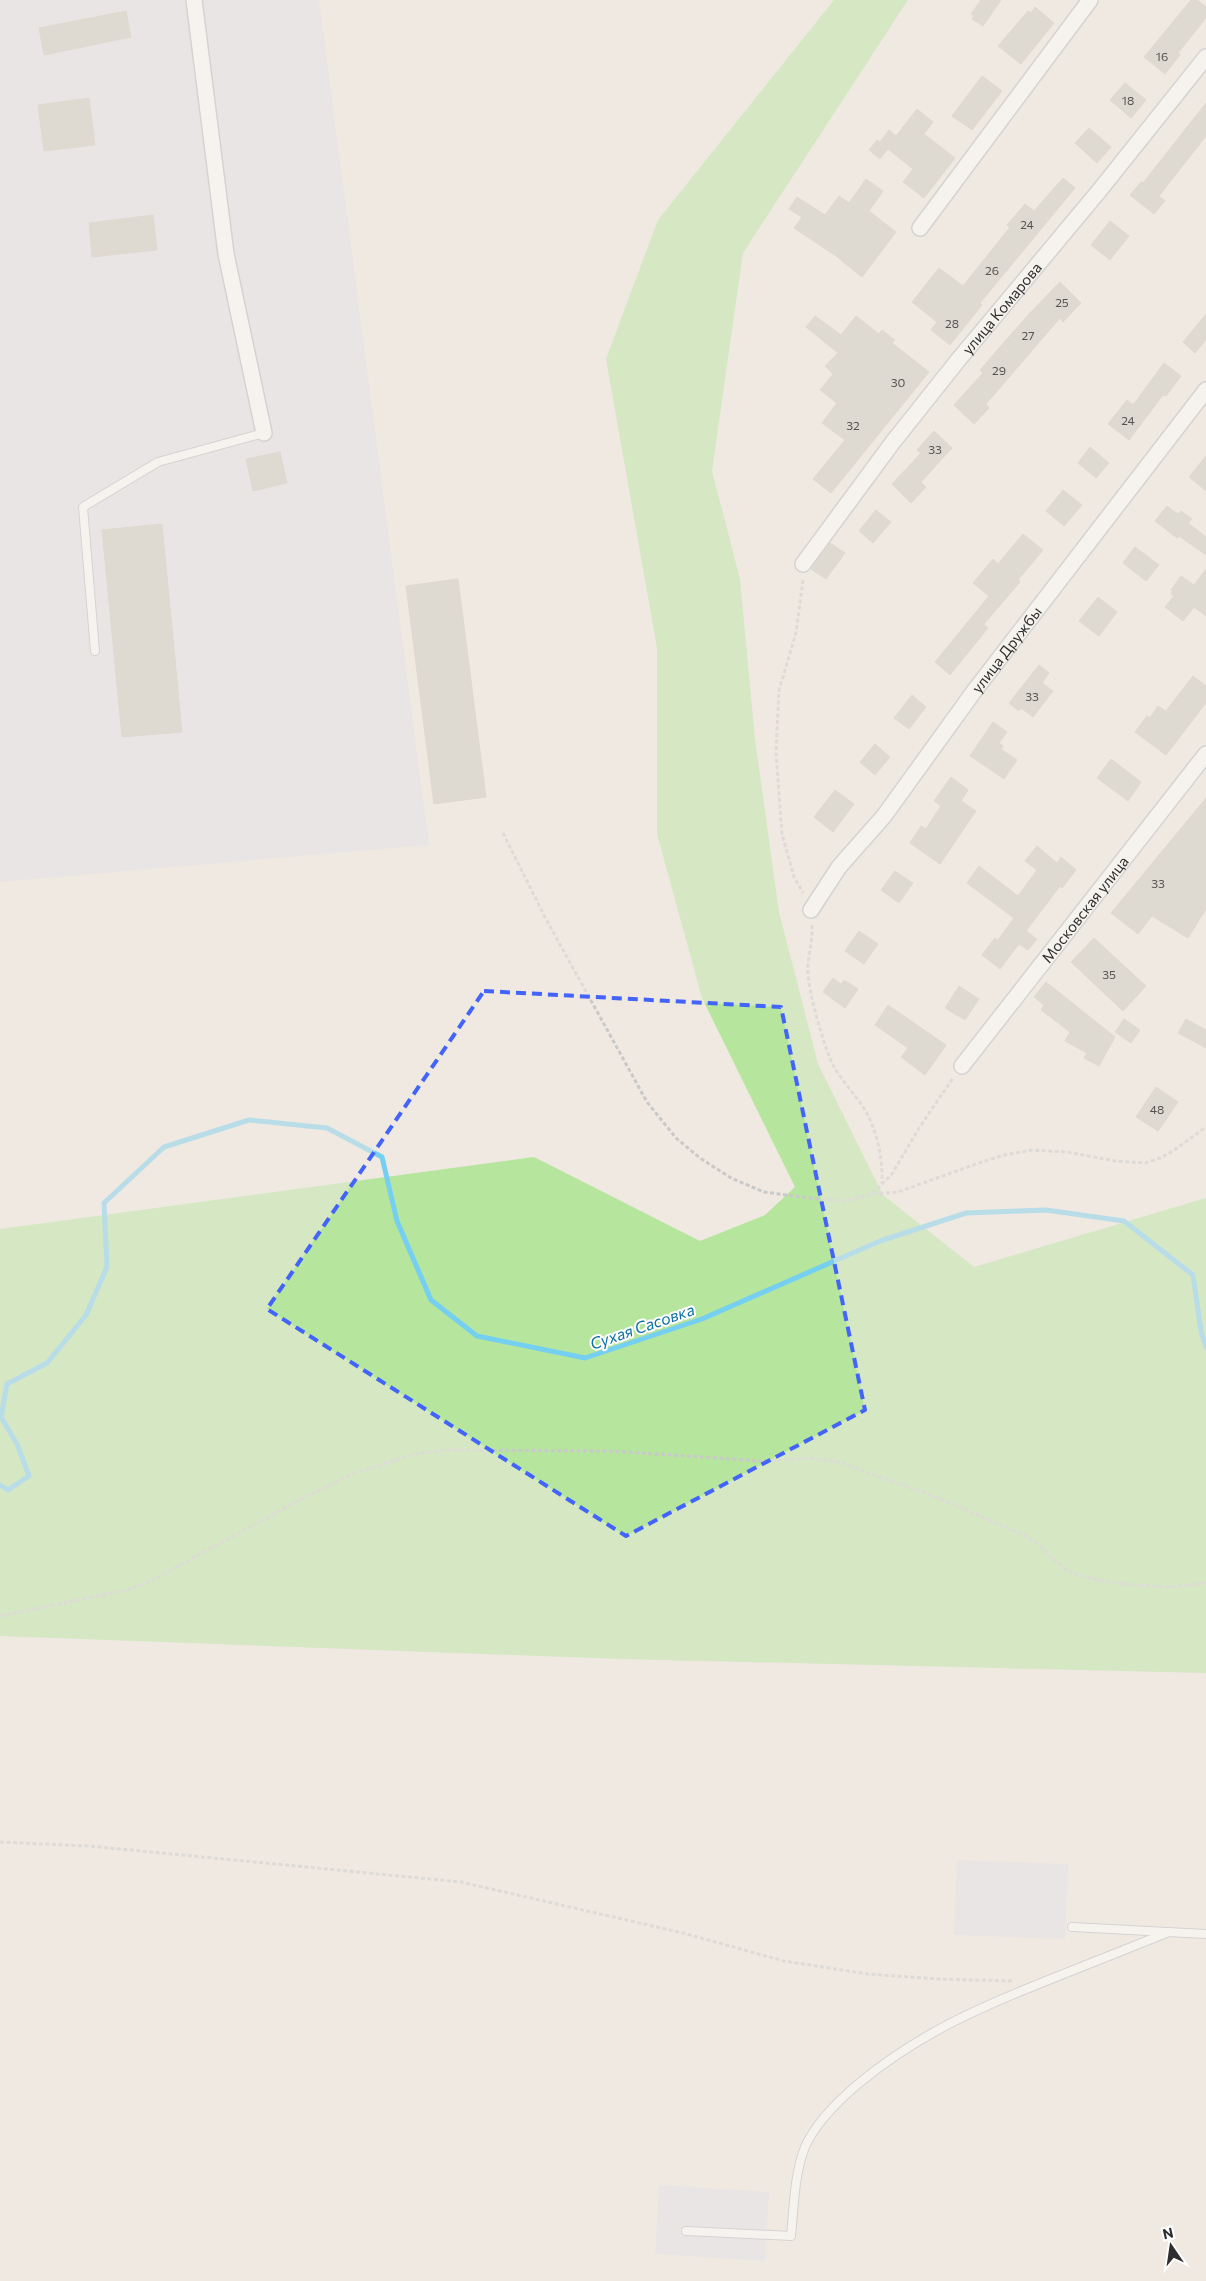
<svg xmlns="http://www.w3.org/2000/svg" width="1206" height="2281" font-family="Commissioner,sans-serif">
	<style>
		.industrial { fill: #e3e1e8 }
		.green { fill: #b6e59e }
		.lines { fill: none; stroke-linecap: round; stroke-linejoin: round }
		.stream { stroke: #75cff0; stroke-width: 5 }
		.building { fill: #cbc7bf; stroke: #cbc5ba }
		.service-casing { stroke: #b4b7c1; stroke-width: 10 }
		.minor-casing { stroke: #b4b7c1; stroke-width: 18 }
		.path { stroke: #c9c9c9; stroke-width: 3; stroke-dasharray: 4 2.5; stroke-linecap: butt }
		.service { stroke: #fff; stroke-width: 8 }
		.minor { stroke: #fff; stroke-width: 15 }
		.marked { fill: none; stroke: #4264fb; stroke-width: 4; stroke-dasharray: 10 6; stroke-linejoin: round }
		.labels { text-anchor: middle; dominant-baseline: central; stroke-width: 4; stroke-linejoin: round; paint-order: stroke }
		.number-label { font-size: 12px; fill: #555452 }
		.street-label { font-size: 15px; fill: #2e2e2e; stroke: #fff }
		.water-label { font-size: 16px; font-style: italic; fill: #0d6fa3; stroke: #fff }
	</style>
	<rect width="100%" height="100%" fill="#efe9e1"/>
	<path class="industrial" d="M0,0h319l110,845 -429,37z
		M957,1860l111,4 -3,75 -111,-4z
		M659,2185l110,7 -4,69 -110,-7z"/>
	<path class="green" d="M834,0h74l-165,253 -31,218 28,108 15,160 24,173 39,152 65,131 91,72 232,-69v475l-585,-14 -621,-23v-407l534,-72 166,84 65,-26 30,-28 -93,-189 -45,-164v-186l-51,-289 52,-139z"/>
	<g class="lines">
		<path class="stream" d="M0,1485l8,5 21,-14 -12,-32 -16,-27 6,-33 40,-21 39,-48 21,-48 -3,-64 60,-56 85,-27 78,8 55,29 15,64 34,79 46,36 108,22 117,-39 178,-78 86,-28 80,-3 78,11 69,54 8,56 5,16"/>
	</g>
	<path class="building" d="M981,0h20l-18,26 -11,-7 2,-3 -3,-2z
		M1191,0h6l9,7v11l-28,35 2,2 -15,19 -21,-17z
		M1035,7l19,16 -33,41 -23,-18 30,-35 3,2z
		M126,11l5,26 -87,18 -5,-27z
		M982,76l20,15 -30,39 -20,-14z
		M1125,83l21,17 -15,18 -21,-18z
		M89,98l6,47 -51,6 -6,-46z
		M1206,103v33l-47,60 6,5 -11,13 -24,-19 11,-13 2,1z
		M917,109l16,13 -9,12 31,24 -31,40 -21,-16 10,-13 -25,-20 -8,10 -11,-9 8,-10 3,2 9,-12 7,6z
		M1089,128l22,19 -14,16 -22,-20z
		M1063,178l12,10 -95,115 2,2 -32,40 -19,-15 6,-8 -25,-20 27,-34 24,18 47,-59 -3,-2 18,-21 9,7z
		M866,179l17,12 -14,20 27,21 -34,45 -26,-21 -42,-28 8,-11 -13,-8 8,-12 28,18 14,-19 10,7z
		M153,215l4,35 -65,7 -3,-34z
		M1110,221l19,15 -19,24 -19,-15z
		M1060,282l21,21 -18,19 -3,-4 -74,86 3,4 -15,16 -20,-19 29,-32 -3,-3 47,-54z
		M1206,314v26l-11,13 -12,-11z
		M815,316l26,19 15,-19 23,18 3,-4 13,10 -3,3 37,29 -98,121 -18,-14 32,-39 -23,-17 15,-20 -17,-13 13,-16 -8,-8 13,-13 -32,-26z
		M1164,363l17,13 -15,20 -3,-1 -34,45 -21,-16 19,-24 6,5z
		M934,431l18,17 -31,34 5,5 -15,16 -19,-19 29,-31 -4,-3z
		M1090,447l19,16 -13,15 -18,-15z
		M280,452l7,31 -34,8 -7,-32z
		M1206,456v35l-17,-14z
		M1063,490l19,15 -18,21 -18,-15z
		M1167,506l11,8 3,-3 11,8 -4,4 18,14v18l-27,-19 -2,2 -22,-17z
		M876,510l15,12 -18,21 -14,-12z
		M162,524l20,208 -60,5 -20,-207z
		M1023,534l20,16 -25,30 2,2 -36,42 4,4 -38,47 -15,-13 54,-66 -16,-13 20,-24 5,5z
		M830,543l15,10 -19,26 -15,-10z
		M1135,547l24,18 -13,16 -23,-18z
		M1206,569v47l-12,-9 -11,14 -18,-14 9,-11 -3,-2 2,-3 -2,-1 10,-14 13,9z
		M458,579l28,218 -52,7 -28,-218z
		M1098,597l19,15 -18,24 -20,-15z
		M1039,665l10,8 -7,10 11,8 -20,26 -12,-9 -2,3 -10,-8z
		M1193,676l13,10v17l-40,52 -31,-23 12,-16 3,2 8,-12 8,5z
		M912,695l14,12 -17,22 -15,-11z
		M993,722l14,10 -8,11 4,3 -2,3 16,11 -13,19 -34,-23z
		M875,744l15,13 -15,18 -15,-13z
		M1111,759l30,23 -13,19 -31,-23z
		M951,777l17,13 -7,11 15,10 -36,53 -30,-21 11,-17 5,3 15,-23 -7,-5z
		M835,790l19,14 -21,28 -19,-15z
		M1206,798v111l-18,29 -36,-22 -14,18 -27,-21z
		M1037,846l20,17 4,-6 15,13 -14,18 -2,-2 -34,45 11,8 -9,11 -9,-6 -19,25 -18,-14 13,-17 3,2 16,-22 -47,-35 12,-17 39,30 19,-26 -12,-9z
		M895,871l18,12 -14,20 -18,-13z
		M859,931l19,13 -14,20 -19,-13z
		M1094,938l52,48 -23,25 -52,-49z
		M833,978l8,6 3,-4 14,9 -13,19 -22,-16z
		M1046,982l69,55 -16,29 -15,-8 3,-5 -22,-12 5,-9 -29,-22 3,-5 -10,-8z
		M959,986l20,13 -14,21 -20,-12z
		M888,1005l58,40 -21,30 -24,-18 7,-9 -33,-23z
		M1124,1019l16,11 -9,13 -16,-11z
		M1186,1019l20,11v18l-28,-15z
		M1156,1087l22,15 -20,29 -22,-14z"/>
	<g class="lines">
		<g class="service-casing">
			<path id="service" d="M95,651l-12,-144 75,-45 106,-29
				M1072,1927l134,7
				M686,2231l105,5c3,-29 3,-61 14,-89 11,-25 33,-46 53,-63 59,-49 118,-75 188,-103 41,-16 82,-33 123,-49"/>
		</g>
		<g class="minor-casing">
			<g id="minor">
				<path d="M194,0l32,254 38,179"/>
				<path d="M920,228l170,-228"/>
				<path id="s1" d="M803,564l90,-122 66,-83 140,-168 107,-134"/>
				<path id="s2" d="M811,910l28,-43 45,-51 91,-126 231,-300"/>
				<path id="s3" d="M962,1066l244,-312"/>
			</g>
		</g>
		<path class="path" d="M803,580l-7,53 -17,57 -3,62 6,82 12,43 9,16
			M503,833l43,86 101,183 29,36 24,20 31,20 33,14 46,6 35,3 27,-7 20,-20 27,-46 34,-50
			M812,925c1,17 -5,32 -4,49 2,24 13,60 21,82 7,19 23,34 34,51 14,20 20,53 19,77
			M873,1194l25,-2 78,-28 28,-9 28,-5 35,2 48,9 30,2 15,-5 13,-7 33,-24
			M0,1616l122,-25 25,-8 160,-87 48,-23 60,-19 31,-4 165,1 150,10 46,-3 29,3 105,38 87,38c15,10 26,25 41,34 18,11 81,16 102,16 12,-1 24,-3 35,-4
			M0,1842l89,4 372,36 222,51 101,28 84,13 69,5 75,2"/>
		<use href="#service" class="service"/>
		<use href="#minor" class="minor"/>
	</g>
	<path d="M0 0H1206V2281H0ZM484,991l297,16 84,403 -239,126 -359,-227z" fill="#efe9e1" fill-opacity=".55" fill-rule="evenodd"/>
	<path class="marked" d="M484,991l297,16 84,403 -239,126 -359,-227z"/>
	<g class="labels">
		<g class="number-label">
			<text x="1162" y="56">16</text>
			<text x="1128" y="100">18</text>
			<text x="1027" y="224">24</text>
			<text x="992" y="270">26</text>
			<text x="1062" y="302">25</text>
			<text x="952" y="323">28</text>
			<text x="1028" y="335">27</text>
			<text x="999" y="370">29</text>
			<text x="898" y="382">30</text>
			<text x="1128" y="420">24</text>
			<text x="853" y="425">32</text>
			<text x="935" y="449">33</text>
			<text x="1032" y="696">33</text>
			<text x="1158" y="883">33</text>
			<text x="1109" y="974">35</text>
			<text x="1157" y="1109">48</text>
		</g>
		<g class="street-label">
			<text stroke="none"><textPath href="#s1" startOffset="324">улица Комарова</textPath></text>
			<text stroke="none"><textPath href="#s2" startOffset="326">улица Дружбы</textPath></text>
			<text stroke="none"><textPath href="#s3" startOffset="199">Московская улица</textPath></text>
		</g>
		<g class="water-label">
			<text transform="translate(642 1326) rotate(-19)">Сухая Сасовка</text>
		</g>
	</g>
	<g transform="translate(1171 2246) rotate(347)" stroke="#ffffff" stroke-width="4" paint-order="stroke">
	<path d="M0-4L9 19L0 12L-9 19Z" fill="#2e2e2e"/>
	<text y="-8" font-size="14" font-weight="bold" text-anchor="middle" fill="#2e2e2e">N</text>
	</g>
</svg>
